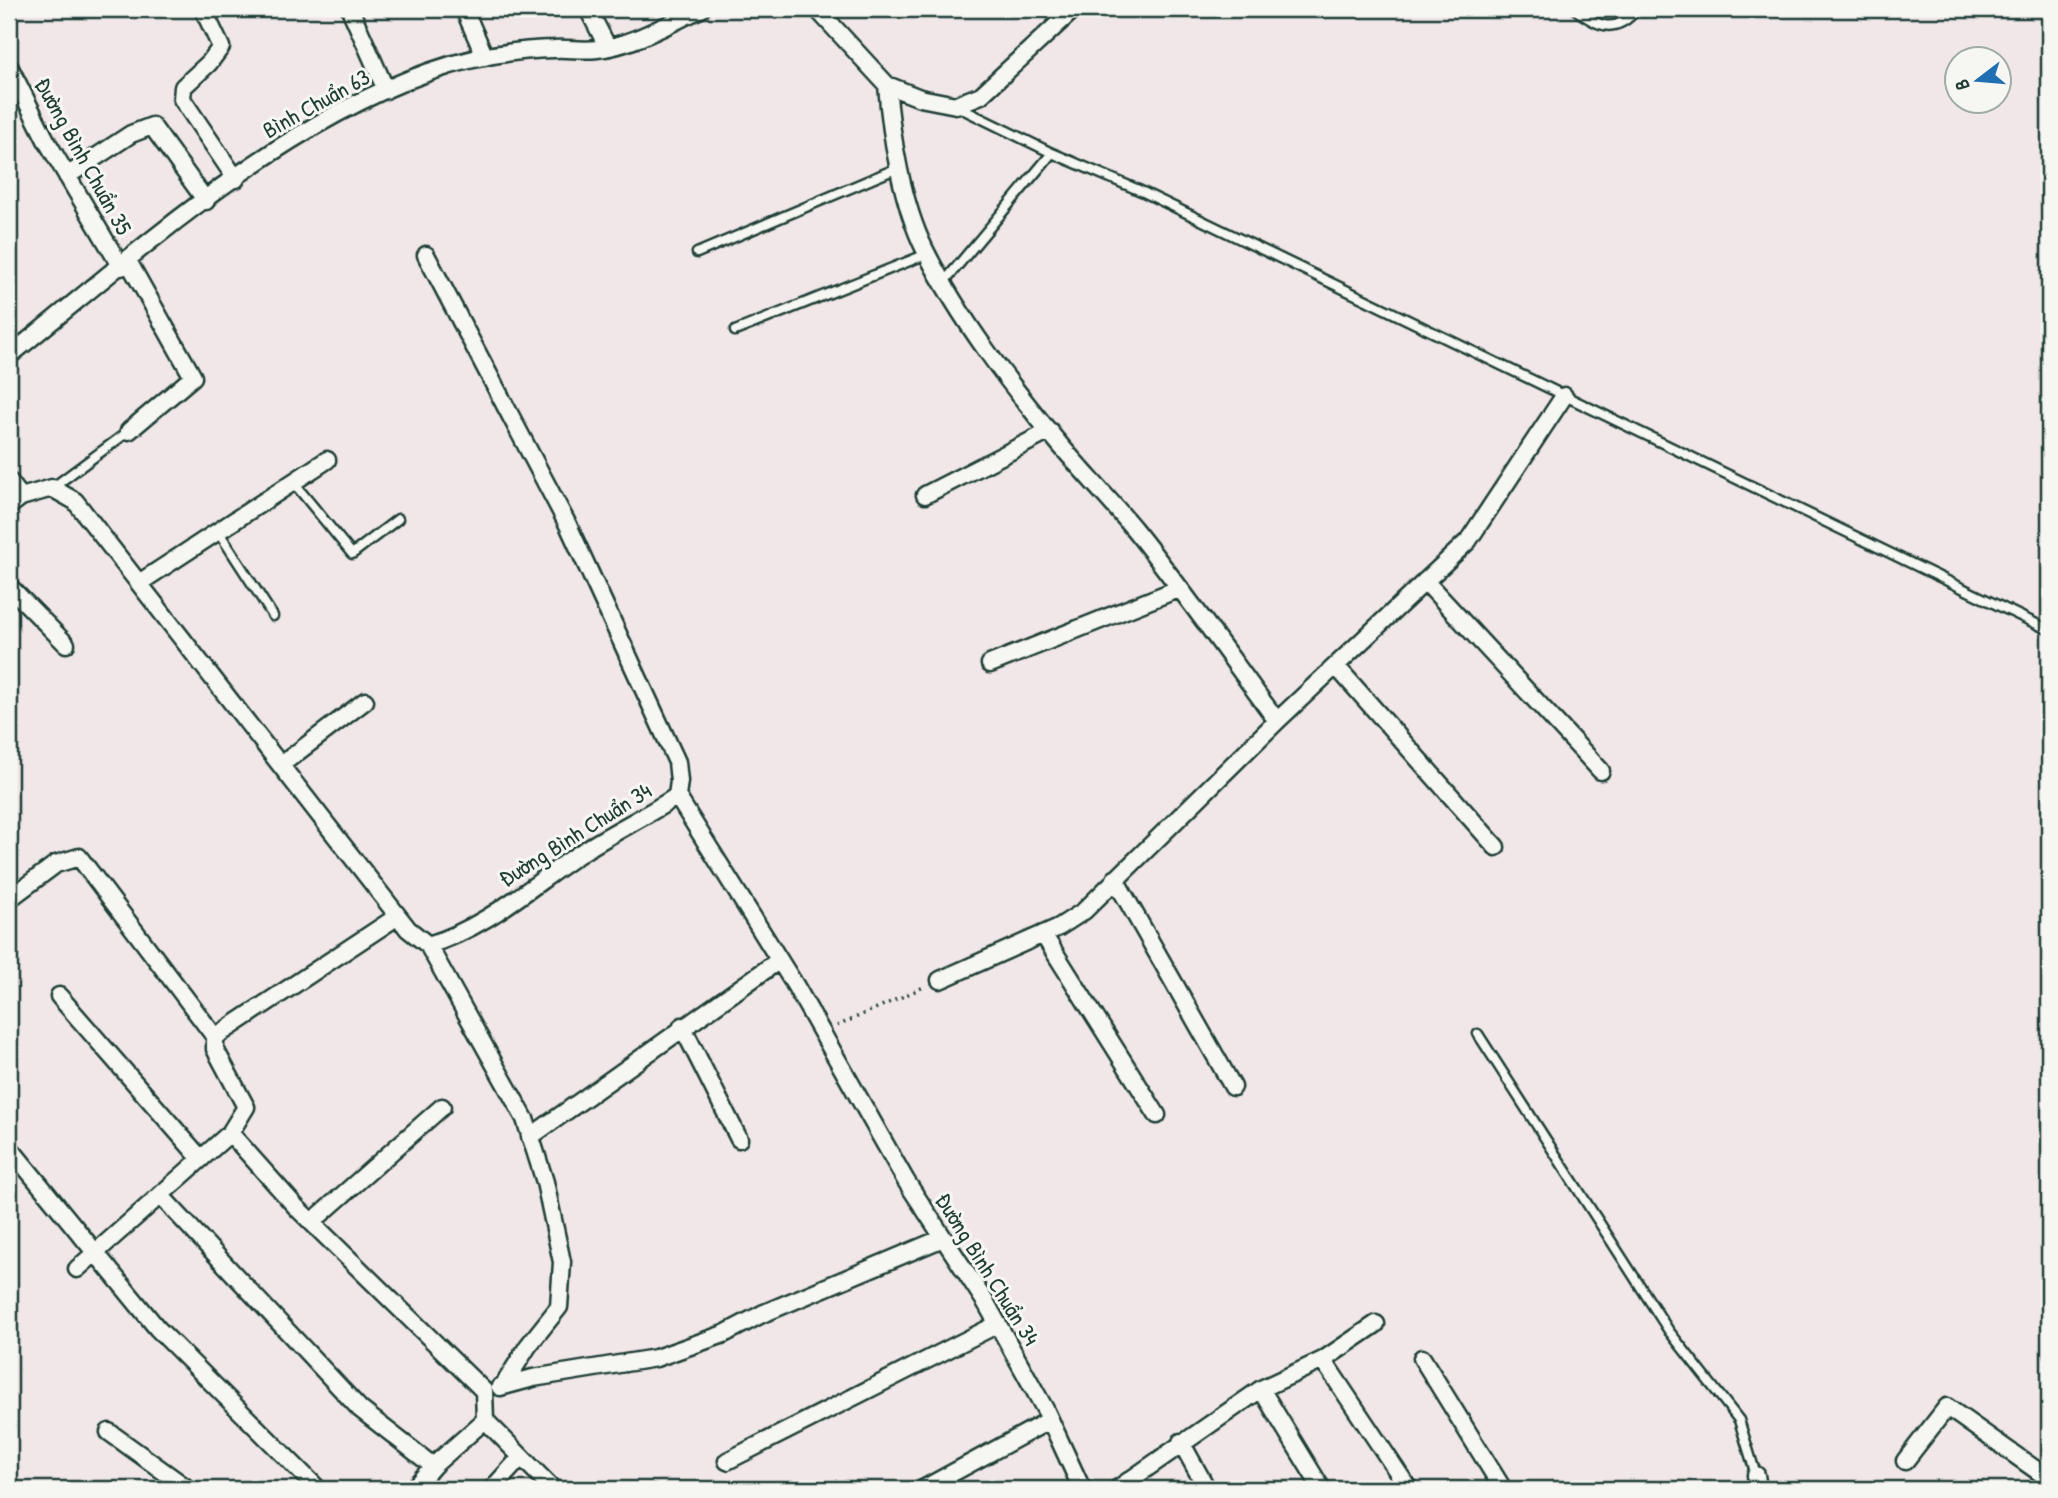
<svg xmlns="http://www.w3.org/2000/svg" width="2058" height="1498" font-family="'Patrick Hand',sans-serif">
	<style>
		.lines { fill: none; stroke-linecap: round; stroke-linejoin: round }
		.service-casing { stroke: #1f3d34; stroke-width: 13 }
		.minor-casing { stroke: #1f3d34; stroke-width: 21 }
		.path { stroke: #1f3d34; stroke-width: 3.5; stroke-dasharray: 2 5; stroke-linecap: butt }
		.service { stroke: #f6f6f2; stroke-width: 8 }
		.minor { stroke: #f6f6f2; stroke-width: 16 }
		.labels { text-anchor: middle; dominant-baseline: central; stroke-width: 6; stroke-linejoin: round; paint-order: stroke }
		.street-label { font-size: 23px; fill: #1f3d34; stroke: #f6f6f2 }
	</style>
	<rect width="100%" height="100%" fill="#f1e7e9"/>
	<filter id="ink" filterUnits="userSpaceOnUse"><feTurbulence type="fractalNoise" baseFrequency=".0143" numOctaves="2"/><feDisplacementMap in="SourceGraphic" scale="14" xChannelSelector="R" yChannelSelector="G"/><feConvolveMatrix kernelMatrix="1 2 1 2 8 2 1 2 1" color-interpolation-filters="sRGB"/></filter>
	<g filter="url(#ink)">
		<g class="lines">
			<g class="service-casing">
				<path id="service" d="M1575,9c23,18 41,26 62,0
					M958,107l94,46 89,38 908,439
					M697,253l203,-86
					M944,282l108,-129
					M735,331l192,-77
					M293,482l59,72 46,-35
					M52,488l77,-57
					M218,531l55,85
					M1478,1034l191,297 70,89 17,55"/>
			</g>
			<g class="minor-casing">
				<path id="minor" d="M203,9l18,38 -12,16 -26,24 -1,12 54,80
					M350,9l36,81
					M464,9l21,48
					M588,9l19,37
					M817,9l70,76 33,13 36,7 25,-10 93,-86
					M9,66l37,74 75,127
					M887,85c4,51 15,119 38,165 35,70 86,136 136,196 24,28 50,55 73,83 50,62 96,128 143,192
					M67,176l64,-42 21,-8 54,75
					M426,255l142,270 109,237 2,19 -2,15
					M128,261l65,116 -64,54
					M9,356c127,-102 265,-229 420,-284 39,-14 84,-22 125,-23 14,-1 29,2 43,0 35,-3 72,-26 104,-40
					M9,481l12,16
					M925,495l125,-64
					M9,506l12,-9 31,-9 23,13 333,428 20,16c56,-16 103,-59 151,-91 32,-21 66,-37 98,-58l118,189 111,196 80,122 60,108 36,78
					M1425,581l176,190
					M139,583l188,-123
					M9,586l57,58
					M990,664l188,-75
					M1336,666l160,181
					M282,764l83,-63
					M1115,879l118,208
					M9,899l47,-35 23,-7 136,180
					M1043,934l114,181
					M428,945l97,174 20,63 17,80 -3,45 -31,39 -25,40
					M940,980l119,-53 25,-16 193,-190 191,-180 96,-145
					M59,996l142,163
					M682,1026l57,113
					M230,1133l67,75 187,183 1,29 68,69
					M530,1137l248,-176
					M9,1147l148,181 161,161
					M160,1195l200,214 73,57
					M312,1222l130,-115
					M77,1269l153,-136 16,-26 -31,-58v-12l183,-121
					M1422,1358l81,131
					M1323,1360l86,129
					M500,1387l33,-9 123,-20 68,-24 38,-20 181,-76
					M1261,1389l61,100
					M109,1432l79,57
					M1181,1442l26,47
					M727,1461l271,-137
					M1905,1461l42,-54 102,72
					M1756,1475l2,14
					M413,1489l20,-23 52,-46
					M492,1489l29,-32
					M923,1489l127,-69
					M1117,1489l144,-100 62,-29 53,-36"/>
			</g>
			<path class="path" d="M837,1026l89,-40"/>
			<use href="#service" class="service"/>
			<use href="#minor" class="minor"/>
		</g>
	</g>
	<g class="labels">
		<g class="street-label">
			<text transform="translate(316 103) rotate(-29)">Bình Chuẩn 63</text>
			<text transform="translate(84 156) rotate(61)">Đường Bình Chuẩn 35</text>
			<text transform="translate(575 834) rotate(-32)">Đường Bình Chuẩn 34</text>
			<text transform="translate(988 1269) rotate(58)">Đường Bình Chuẩn 34</text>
		</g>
	</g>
	<rect width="2058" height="1498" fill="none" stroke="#f6f6f2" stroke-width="35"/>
	<rect x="18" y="18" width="2023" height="1463" fill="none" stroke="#1f3d34" stroke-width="2.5" filter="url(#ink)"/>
	<g transform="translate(1978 80) rotate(254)"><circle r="33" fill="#f6f6f2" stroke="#a0aca6" stroke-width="2"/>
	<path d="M0-5L12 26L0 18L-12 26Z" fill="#1f6fb2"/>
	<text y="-10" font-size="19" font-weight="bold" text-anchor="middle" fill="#1f3d34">B</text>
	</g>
</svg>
